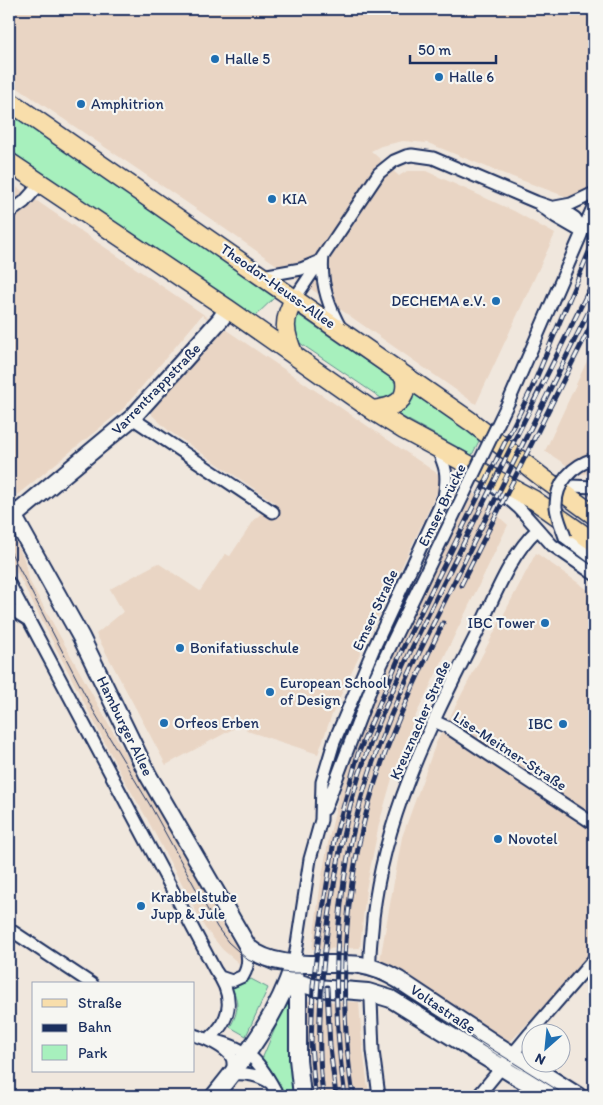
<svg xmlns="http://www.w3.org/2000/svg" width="603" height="1105" font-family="Itim,sans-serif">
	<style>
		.built { fill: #e9d5c4 }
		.green { fill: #a7f0bd; stroke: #61908e }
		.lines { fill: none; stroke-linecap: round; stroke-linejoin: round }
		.street-casing { stroke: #1b2f5e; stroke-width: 15 }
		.secondary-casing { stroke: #1b2f5e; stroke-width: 20 }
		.primary-casing { stroke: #1b2f5e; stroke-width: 21 }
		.street { stroke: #f6f6f2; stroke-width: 11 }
		.secondary { stroke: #f6f6f2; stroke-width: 16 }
		.primary { stroke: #f8deab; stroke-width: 18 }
		.tram { stroke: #1b2f5e; stroke-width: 1 }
		.rail-casing { stroke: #1b2f5e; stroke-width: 5 }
		.rail { stroke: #f6f6f2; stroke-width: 3; stroke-dasharray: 9; stroke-linecap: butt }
		.street-bridge-casing { stroke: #1b2f5e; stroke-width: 15; stroke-linecap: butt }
		.street-bridge { stroke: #f6f6f2; stroke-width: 11 }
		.poi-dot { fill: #1f6fb2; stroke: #f6f6f2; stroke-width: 2 }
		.labels { text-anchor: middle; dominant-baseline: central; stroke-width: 4.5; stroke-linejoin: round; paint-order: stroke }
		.poi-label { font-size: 15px; fill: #1b2f5e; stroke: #f6f6f2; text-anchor: start }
		.street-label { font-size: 15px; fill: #1b2f5e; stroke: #f6f6f2 }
	</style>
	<rect width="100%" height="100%" fill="#f0e7dd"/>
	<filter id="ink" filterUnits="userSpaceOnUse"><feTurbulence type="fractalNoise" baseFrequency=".02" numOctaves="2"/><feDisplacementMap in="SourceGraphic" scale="10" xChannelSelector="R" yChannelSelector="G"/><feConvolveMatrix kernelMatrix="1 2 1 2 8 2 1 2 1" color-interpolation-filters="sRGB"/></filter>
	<g filter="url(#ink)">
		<path class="built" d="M9,9h585v198l-95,-35 -71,-29 -25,-2 -22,5 -10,5 28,25 8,-5h19l88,40 41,23 -79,170 -268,-187 -199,-135z
			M9,182l435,296 -96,201 -17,38 -13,37 -71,-23 -3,-8 -78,42 -70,-131 27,-22 -13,-23 48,-26 42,28 25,-37 5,2 25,-37 19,-17 -105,-71 -17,-16v-5l71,-80 -21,-15 -79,94 -106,86 -8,-15z
			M594,346v127l-14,1 -35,-23z
			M473,493l35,32 -92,190 -23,60 -14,49 -13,66 -6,58 -48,1 9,-68 8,-43 9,-39 14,-46 16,-42 33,-72z
			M9,528l15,31 6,23 102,184 11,11 87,161 9,11 2,16 -18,-15 -18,-22 -59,-111 -24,-41 -113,-219z
			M536,553l58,41v359l-87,92 -127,-85 22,-123 34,-94z
			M308,1001l51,1 3,39 7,55h-57l-4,-47z"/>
		<path class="green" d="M9,112l142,98 124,87 -22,21 -244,-166z
			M297,314l95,65 4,5c-1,11 -4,15 -15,14l-84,-57 -5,-8z
			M412,393l68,46 -8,16 -80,-44z
			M251,979l17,9 -22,48 -16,-9c9,-16 9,-25 1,-42h9z
			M285,1005h5l4,91h-12l-20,-37z"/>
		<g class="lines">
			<g class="street-casing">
				<path id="street" d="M541,206l15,11 26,15
					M555,207l16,-3 23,-11
					M9,213l15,-11 16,-18
					M323,256c-3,26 5,50 18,73
					M262,276l39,-7 17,-7
					M295,298l84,-125 15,-12 12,-5 6,-1 21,3 103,44 30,10 9,6 8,12
					M509,401l85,-196
					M132,418l141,94
					M489,482l30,26 33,37 42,29
					M554,482l17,4 23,1
					M565,537l29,22
					M9,583l206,387c19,25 18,48 -6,69
					M9,612h7l11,7
					M434,721l13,6 147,97
					M325,809l49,-129 90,-186
					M9,929l83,55
					M294,964l16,-105 11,-39 1,-38 12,-40 39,-92 71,-153c4,-23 2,-29 -7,-49
					M370,967c-1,-16 2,-32 3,-49 12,-106 58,-193 105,-287 15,-31 33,-78 59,-101
					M220,977l12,4 11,-5c7,-11 5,-22 1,-34
					M368,992l3,8 2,51 6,45
					M531,1032l63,-73
					M194,1035c11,3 32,12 38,23 2,5 1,11 0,16 16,-1 26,1 39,9
					M213,1040c38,9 48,23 65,56
					M478,1096l52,-63"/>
			</g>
			<g class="secondary-casing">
				<path id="secondary" d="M9,508l72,129 67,138 100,172c29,25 78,14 112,18 14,2 27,8 39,15l98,65 81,51
					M9,520l123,-102 88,-98 8,-11
					M295,973l3,23v63l4,37
					M296,982l21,6 51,4 23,7 123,76 37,21
					M214,1096c33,-40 63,-81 79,-130"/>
			</g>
			<g class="primary-casing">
				<path id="primary" d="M9,101l461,320 73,57 51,37
					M9,162l219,147 144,101 32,20 130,70 60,42
					M294,355c-10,-23 -12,-35 1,-57
					M372,410c23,-3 38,-8 32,-35"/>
			</g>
			<use href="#street" class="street"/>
			<use href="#secondary" class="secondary"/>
			<use href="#primary" class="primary"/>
			<path class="tram" d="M9,549l84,161 57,95 67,122 11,15 20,18 25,11 18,2h64l26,7 186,116"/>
			<g class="rail-casing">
				<path id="rail" d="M461,585l133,-266
					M327,987l3,60 6,49
					M315,1096l-4,-52 2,-58 6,-52 15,-93 24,-87 45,-106 129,-260 62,-148
					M323,1096c-7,-60 -2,-119 6,-179 8,-55 18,-110 37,-162 29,-77 67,-150 103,-223 42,-84 84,-168 125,-252
					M345,1096c-17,-113 -9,-229 29,-337 25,-71 61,-138 94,-205 42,-85 84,-169 126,-253
					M353,1096c-17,-110 -9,-228 29,-334 17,-48 39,-93 61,-139"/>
			</g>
			<use href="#rail" class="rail"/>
			<g class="street-bridge-casing">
				<path id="street-bridge" d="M464,494l45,-93
					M565,537c-3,-9 -8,-19 -9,-30 -1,-24 17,-42 38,-48"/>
			</g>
			<use href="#street-bridge" class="street-bridge"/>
		</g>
	</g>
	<g class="poi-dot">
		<circle cx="215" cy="59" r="5"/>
		<circle cx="439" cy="77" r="5"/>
		<circle cx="81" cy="104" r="5"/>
		<circle cx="272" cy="199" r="5"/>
		<circle cx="496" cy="301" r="5"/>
		<circle cx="545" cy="623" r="5"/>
		<circle cx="180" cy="648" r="5"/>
		<circle cx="270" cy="692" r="5"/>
		<circle cx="164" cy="723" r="5"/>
		<circle cx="563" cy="724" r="5"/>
		<circle cx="498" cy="839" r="5"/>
		<circle cx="141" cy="906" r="5"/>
	</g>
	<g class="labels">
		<g class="poi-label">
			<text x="225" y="59">Halle 5</text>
			<text x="449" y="77">Halle 6</text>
			<text x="91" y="104">Amphitrion</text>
			<text x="282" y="199">KIA</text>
			<text x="486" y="301" text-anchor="end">DECHEMA e.V.</text>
			<text x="535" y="623" text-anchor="end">IBC Tower</text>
			<text x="190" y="648">Bonifatiusschule</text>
			<text x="280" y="683">European School<tspan x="280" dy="17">of Design</tspan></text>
			<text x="174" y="723">Orfeos Erben</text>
			<text x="553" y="724" text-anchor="end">IBC</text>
			<text x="508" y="839">Novotel</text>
			<text x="151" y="897">Krabbelstube<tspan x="151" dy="17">Jupp &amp; Jule</tspan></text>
		</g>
		<g class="street-label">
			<text transform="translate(278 286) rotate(35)">Theodor-Heuss-Allee</text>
			<text transform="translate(156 389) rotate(-46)">Varrentrappstraße</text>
			<text transform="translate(442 505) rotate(-64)">Emser Brücke</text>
			<text transform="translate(375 610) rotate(-65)">Emser Straße</text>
			<text transform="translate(420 720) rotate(-66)">Kreuznacher Straße</text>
			<text transform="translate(125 726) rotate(64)">Hamburger Allee</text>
			<text transform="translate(510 751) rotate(33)">Lise-Meitner-Straße</text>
			<text transform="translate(443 1009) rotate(34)">Voltastraße</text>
		</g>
	</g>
	<rect width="603" height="1105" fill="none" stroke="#f6f6f2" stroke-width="30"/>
	<rect x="15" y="15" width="573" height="1075" fill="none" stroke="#1b2f5e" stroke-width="2" filter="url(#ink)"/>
	<rect x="32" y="982" width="162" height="90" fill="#f6f6f2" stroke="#9ea6b7"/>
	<rect x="42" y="999" width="25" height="8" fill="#f8deab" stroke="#9ea6b7"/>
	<text x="78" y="1008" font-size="15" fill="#1b2f5e">Straße</text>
	<rect x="42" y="1024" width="25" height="8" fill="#1b2f5e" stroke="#9ea6b7"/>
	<text x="78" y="1032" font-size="15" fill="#1b2f5e">Bahn</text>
	<rect x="42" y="1045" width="25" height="15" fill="#a7f0bd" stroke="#9ea6b7"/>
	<text x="78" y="1058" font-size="15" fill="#1b2f5e">Park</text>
	<g transform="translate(546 1048) rotate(207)"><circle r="24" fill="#f6f6f2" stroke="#9ea6b7"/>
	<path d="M0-4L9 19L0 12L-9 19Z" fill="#1f6fb2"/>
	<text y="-8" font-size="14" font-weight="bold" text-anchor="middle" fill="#1b2f5e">N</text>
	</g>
	<path d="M410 55v8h86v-8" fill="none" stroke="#1b2f5e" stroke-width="2.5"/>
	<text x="418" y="55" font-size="15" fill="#1b2f5e" stroke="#f6f6f2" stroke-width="4" paint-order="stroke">50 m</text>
</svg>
